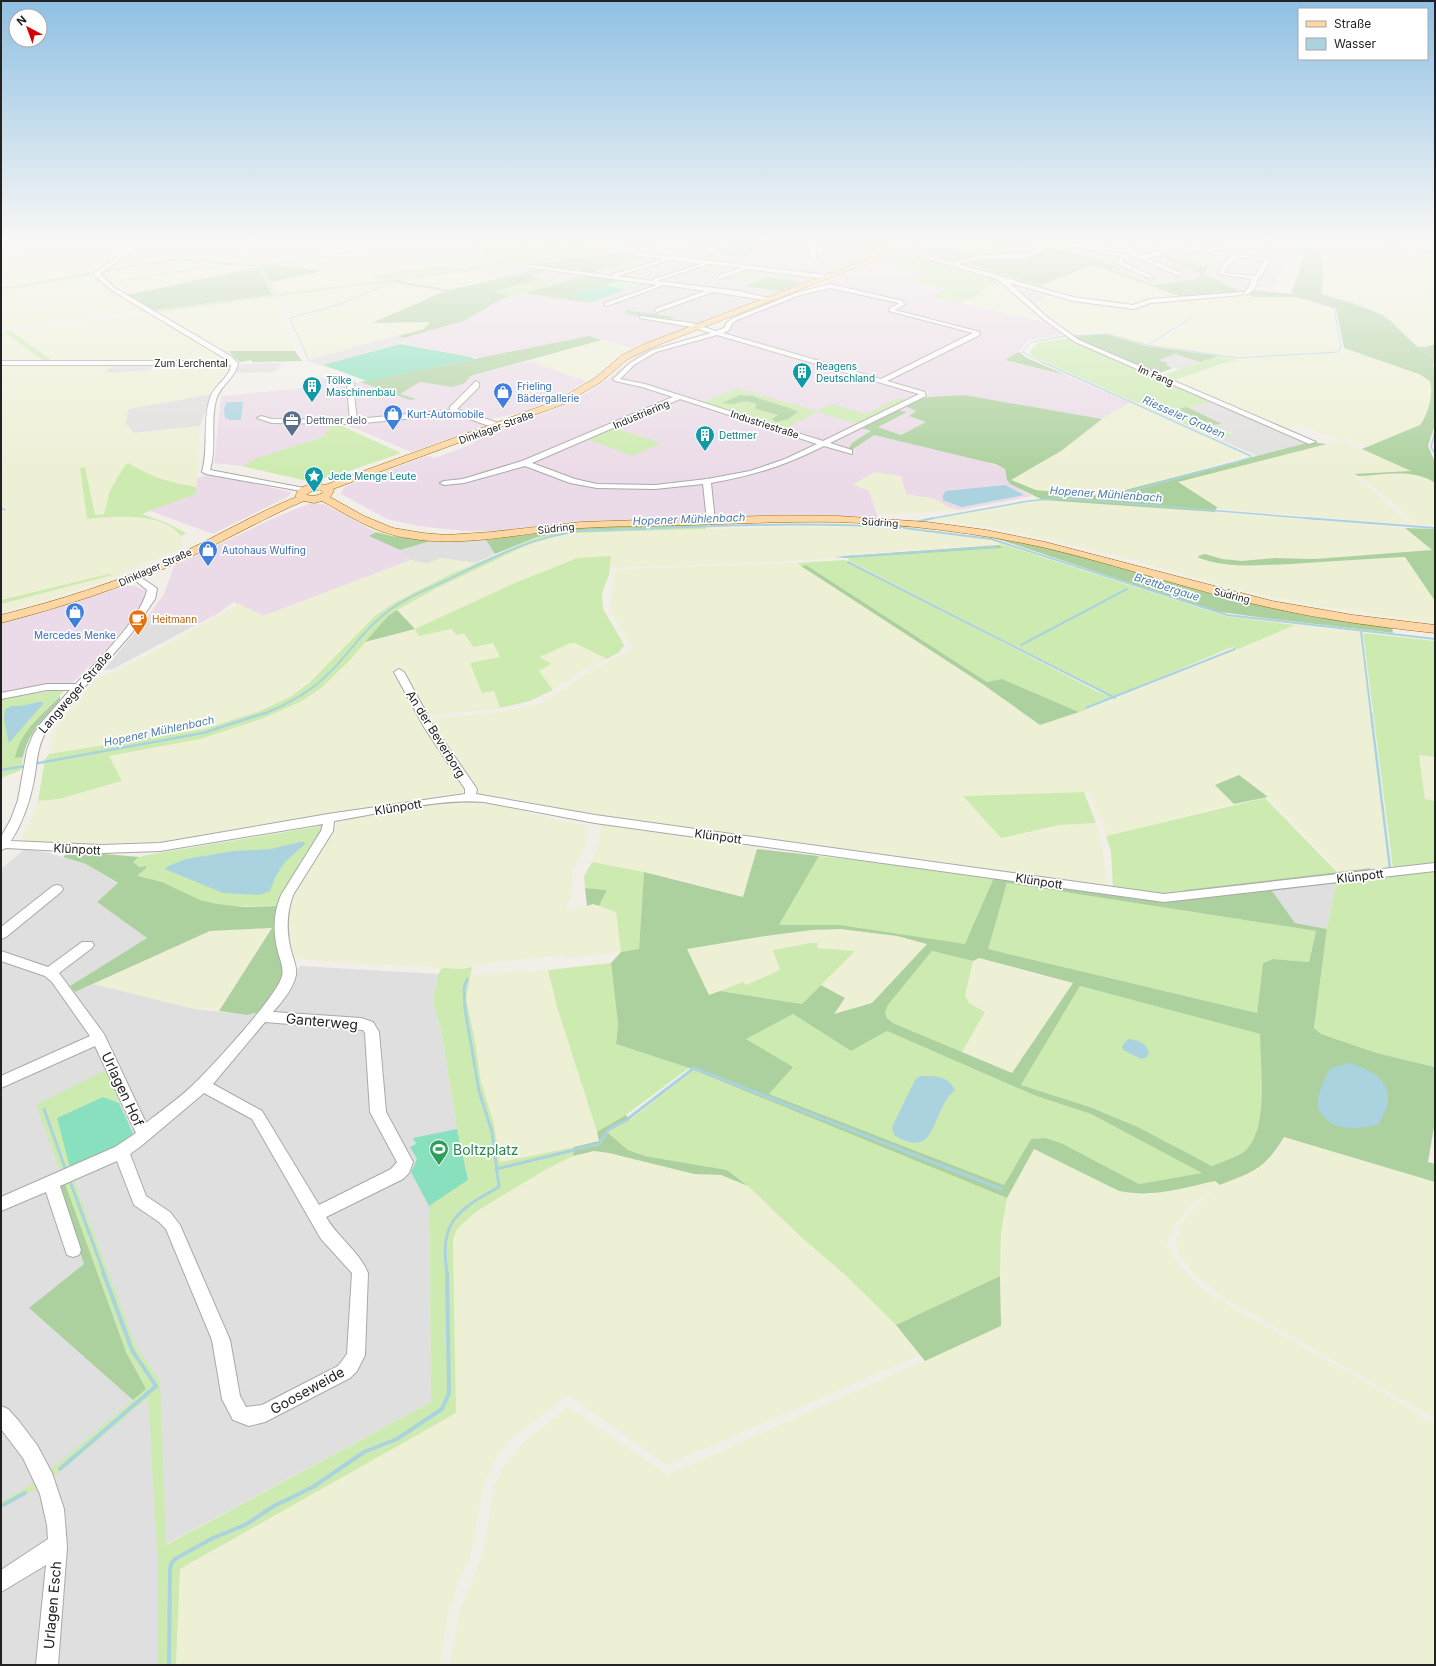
<svg xmlns="http://www.w3.org/2000/svg" width="1436" height="1666" font-family="Inter,sans-serif">
	<style>
		.residential { fill: #e0dfdf }
		.industrial { fill: #ebdbe8 }
		.farmland { fill: #eef0d5 }
		.grass { fill: #cdebb0 }
		.forest { fill: #add19e; fill-rule: evenodd }
		.park { fill: #c8facc }
		.pitch { fill: #88e0be }
		.water { fill: #aad3df }
		.lines { fill: none; stroke-linecap: round; stroke-linejoin: round }
		.stream-far5 { stroke: #aad3df; stroke-width: 1 }
		.stream-far4 { stroke: #aad3df; stroke-width: 1.5 }
		.stream-far3 { stroke: #aad3df; stroke-width: 2 }
		.stream-far2 { stroke: #aad3df; stroke-width: 2.5 }
		.stream-far1 { stroke: #aad3df; stroke-width: 3 }
		.stream { stroke: #aad3df; stroke-width: 4 }
		.minor-casing { stroke: #a9a9a9; stroke-width: 2 }
		.major-casing { stroke: #a06b00; stroke-width: 1 }
		.minor { fill: #fff; fill-rule: evenodd }
		.major { fill: #fcd6a4; fill-rule: evenodd }
		.labels { text-anchor: middle; dominant-baseline: central; stroke-width: 3.5; stroke-linejoin: round; paint-order: stroke }
		.far-street-label { font-size: 10px; fill: #222; stroke: #fff }
		.far-culture-label { font-size: 10px; fill: #0d838f; stroke: #fff; text-anchor: start }
		.far-shop-label { font-size: 10px; fill: #366cbe; stroke: #fff; text-anchor: start }
		.far-service-label { font-size: 10px; fill: #4e5e75; stroke: #fff; text-anchor: start }
		.far-food-label { font-size: 10px; fill: #c56008; stroke: #fff; text-anchor: start }
		.far-water-label { font-size: 11px; font-style: italic; fill: #4a7aab; stroke: #fff }
		.street-label { font-size: 12px; fill: #222; stroke: #fff }
		.near-street-label { font-size: 14px; fill: #222; stroke: #fff }
		.near-leisure-label { font-size: 14px; fill: #27864d; stroke: #fff; text-anchor: start }
	</style>
	<rect width="100%" height="100%" fill="#f2efe9"/>
	<path class="residential" d="M726,240h138l25,10 -193,74 -33,-4 13,-3 -51,-7 -9,-5 -28,-2 53,-21 -51,-7 -34,9 -25,-6 16,-8 -5,-1 -42,10 -23,-8 52,-7 9,3 111,-10 -19,-3 5,-3z
		M975,240h237l15,3v4l65,4 -20,37 -23,-1 -3,4 -5,1 -36,-18 -7,5 -47,5 -40,-14 2,-4 -26,-10 -56,-4z
		M1235,240h51l-17,8z
		M1018,291h16l11,8 -14,5z
		M396,336l12,5 -88,25 -13,-6z
		M1175,354l25,8 -21,8 -21,-10z
		M282,363l-7,9 -40,1 5,-9z
		M154,364l-4,7 -46,2 8,-8z
		M212,394l-12,32 -67,7 -7,-9 2,-15z
		M1216,401l93,43 -52,13 -6,-4 -33,-14 15,-5 -20,-9 8,-1 -34,-17z
		M486,540l9,14 -20,9 -34,-5 -14,6 -16,-4 -11,-10 31,-9z
		M145,620l47,7 -79,42 -9,1z
		M25,849l20,3 41,12 32,20 -21,18 50,36 -77,48 5,6 19,-8 101,25 52,6 23,-5 30,-44 138,8 -5,29 8,26 16,100 11,51 -39,26 2,196 -274,147v116h-156v-796z
		M1333,882l3,2 -9,45 -32,-6 -25,-35z"/>
	<path class="industrial" d="M507,240h187l-105,12 -24,-11 -49,7z
		M905,252l10,3 -27,6 40,13 -16,7 35,9 -15,7 113,25 17,13 -33,5 -12,14 -11,7 60,14 64,28 -28,16 -138,-24 -36,2 1,-5 -212,-61 7,-2 2,-6 10,-7 53,-22 33,-7 6,-7 69,-27z
		M524,293l84,13h13l6,8 62,12 -57,22 -43,-12 -108,22 -78,-14 7,-3 -7,-3 61,-17 40,-23z
		M714,334l206,58 -62,32 14,7 -19,11v8l21,-15 107,25 24,9 2,11 3,4 22,12 -73,14 -11,-3 -13,-8 -66,-8 9,26 -81,-2 -93,2 -134,5 -72,9h-34l-47,-5 -30,-7 -46,-25 3,-7 83,-31 8,2 40,-15 -5,-2 83,-31 34,-17 23,-15 22,-19 14,-8 41,-13z
		M530,361l56,20 -19,12 -24,11 -19,8 -32,7 -8,7 -73,26 -66,-28 -12,-1 -10,14 -66,21 -15,8 -28,-3 7,-67 84,-8 -1,-8 26,-3 3,8 27,-3 50,18 -10,-6 20,-12 32,5 18,-11z
		M905,406l12,5 -7,4 16,7 -25,13 -24,-9 30,-14 -9,-2z
		M212,474l79,18 -2,4 -76,38 -63,-23 46,-17 1,-16z
		M311,503l13,1 52,28 -6,4 30,14 11,10 -148,56 -29,-14 -15,11 -27,14 -47,-7 19,-26 10,-28 100,-48z
		M127,586h8l11,5 1,4 -5,12 -38,45 -40,39 -6,-1 -57,9v-76z"/>
	<path class="farmland" d="M1,240h68l-68,18z
		M74,240h66l-49,32 -81,15 -9,-1v-26z
		M148,240h47l-14,11 -31,4 -10,10 -40,7z
		M275,240h153l-167,25 -64,-6 88,-14 -21,3z
		M437,240h28l20,13 9,3 5,7 -36,4 -43,-4 -1,1 19,2 -70,11 -95,-12z
		M1314,240h39l82,14v29l-6,1 -2,5 8,3v52l-9,3h-9l-36,-33 -59,-20 1,-30z
		M174,260l52,4 -119,18 -8,-9z
		M231,265l27,2 -131,28 -18,-12z
		M1092,265l90,32 -31,2 -20,6 -50,-5 -45,-13z
		M318,271l64,10 -105,13 -6,-12z
		M477,271l23,8 -51,11 -51,-9z
		M91,275l25,19 -115,17v-11l68,-11 -68,10v-10z
		M1001,281l45,40 -85,-18 22,-9 -5,-2z
		M389,282l-50,22 -51,13 -9,-20z
		M392,282l53,9 -72,32 57,-1 -6,7 -115,30 -18,-42 49,-12z
		M118,294l28,17 -145,17v-15z
		M1249,295l5,2h42l35,11 6,36 -3,7 -98,6 -82,-12 42,-27 -4,-2 -48,27 -40,-10 -34,2 -39,-31 25,-8 80,12 13,-5z
		M271,297l24,54h-67l-70,-39z
		M148,314l70,40 6,6 -171,1 -42,-30z
		M1,332h3l40,29h-43z
		M602,340l30,8 -17,9 -29,24 -56,-20z
		M1344,348l75,26 11,7 2,7 -1,9 -8,23 -3,5 -52,22 -24,-9h-9l-34,-14 -13,5 -113,-49 58,-20 107,-7 3,-2z
		M1,365h111l-8,8 125,-6 -17,27 -84,15 -2,15 8,9 66,-7 -4,61 -30,-5 -20,-8 -17,-11 -4,2 -15,25 -6,24 -9,1 -10,-48 2,51 49,-1 11,2 18,5 13,8 3,4 1,9 -2,4 -75,32 -55,18 -49,13v-8l110,-30 -110,26v-91l3,2 3,-2 -6,-3z
		M1130,403l118,53 -146,40 -66,-6 -26,-10 31,-16 61,-45z
		M1341,440l71,31 -58,4 53,46h5l-22,-21 -31,-24 54,-2 11,3 11,6v42l-35,-1 -183,-15v-2l-40,-25z
		M874,472l27,4 5,18 29,5 13,8 11,3 -56,4h-25l-9,-23 -16,-6z
		M1043,500l60,3 302,25 27,22 -117,9 -41,-1 -32,3 -20,-2 -17,-4 -7,1 61,10 146,-9 30,43v23l-130,-19 -79,-17 -93,-27 -81,-20 -71,-14 -52,-6z
		M811,526l59,1 48,4 68,8 15,5 -157,11 -28,5 -207,8 2,-11 -58,10 -38,16 -95,53 31,-7 42,14 7,14 -30,6 24,28 6,17 -82,9 46,70v5l-311,52 -40,2 -73,-3 -19,-3 10,-21 7,-18 21,-2 63,-17 -13,-26 91,-17 64,-21 38,-17 19,-13 44,-46 49,-13 -17,-19 40,-22 88,-43 28,-9 22,-3z
		M441,558l34,5 -91,47 -22,19 -31,33 -41,35 -30,14 -56,18 -155,25 8,-27 39,-49 27,-10 116,-64 25,12 147,-56 16,4z
		M797,563l184,120 59,42 75,-26 180,-74 65,7 29,236h-18l-32,4 -63,-67 -19,-18 -41,-2 18,19 -128,32 -2,-10 -16,-34 -125,4 38,42 58,-13 37,-2 7,27 5,37 -111,-17 -446,-60 -36,-10 -38,-5v-6l-16,-20 -31,-50 70,-7 35,-7 15,-7 42,-28 41,-21 -18,-30 -5,-12 5,-35 9,-3z
		M571,643h4l32,16 -24,11 -30,20 -14,-19 11,-7 -10,-7z
		M1419,755l16,2v44l-10,-2z
		M469,800l25,3 63,17 30,5v10l-2,12 -12,22 -2,27 -5,14 28,-6 22,8 5,40 -55,6 -2,-3 -69,7 -32,7 -155,-9 -15,-3 -8,-29 7,-31 48,-77 97,-17z
		M601,824l154,21 2,4 -13,48 -67,-18 -85,-17 7,-22z
		M273,928l-54,83 -24,-2 -101,-25 117,-53z
		M840,929l57,7 30,8 -55,59 -39,11 12,-16 -24,-13 33,-34 -37,-3 -43,2 6,20 -34,15 -3,-3 -34,14 -22,-48 125,-18z
		M979,958l56,16 39,9 -62,90 -50,-21 23,-40 -16,-9 -4,-7 8,-35z
		M548,970l9,37 42,134 -99,22 -6,-39 -13,-42 -6,-42 -9,-41 4,-24z
		M1284,1137l151,45v237l-212,-122 -27,-21 -18,-22 -2,-14 5,-17 17,-19 18,-16 -24,16 -17,22 -9,20 17,24 22,22 166,93 64,40v240h-986l12,-58 22,-54 11,-66 10,-21 18,-22 46,-37 100,68 333,-149v-93l6,-35 27,-49 85,42 14,3 17,1 65,-15 59,-26z
		M594,1151l15,2 85,21 27,1 27,11 53,51 42,36 53,52 24,30 -253,110 -98,-70 -56,42 -16,20 -13,27 -14,74 -12,25 -10,31 -8,51h-264l4,-96 275,-156 -2,-174 4,-10 20,-18 68,-41 28,-14z"/>
	<path class="grass" d="M217,240h55l-13,9 -40,5 -8,-5 -21,2 16,-9z
		M428,240h9l-175,27 15,27 109,-14 -18,-3 70,-11 31,3 1,-1 -7,-1 36,-4 -11,-15 24,-3 4,3 49,-7 24,11 114,-12h23l-107,12 11,2 -17,-1 -455,59 -3,-2 117,-15 -14,-28 -27,-2 -122,18 -2,-1 117,-18 -50,-4 -75,13 80,-15 82,7z
		M933,240l20,4 12,-4h10l38,8 -32,6 -49,-13z
		M958,249l21,6h45l3,2 -41,3 -15,4 70,21 -5,2 -86,-26 18,-4 -17,-6z
		M915,255l74,21 12,5 -22,11 4,2 -22,9 -30,-6 15,-8 -35,-8 16,-7 -40,-12z
		M91,272v3l-90,14v-3l9,1z
		M737,273l34,4 -17,5 -35,-4z
		M538,279l18,5 -45,12 -18,-4z
		M11,331l42,30h-9l-40,-29z
		M1070,338l146,63 -38,8 55,26 -15,4 -186,-83 -2,-5 8,-8z
		M1218,356l21,4 -15,3 -49,17 -11,-5z
		M736,388l81,23 15,-7 34,10 32,-16 9,2 -49,24 -40,-12 -32,16 -82,-26z
		M331,426h11l59,27 -70,24 -24,4 -65,-15 15,-8 66,-21z
		M615,428l46,15 -28,13 -46,-17z
		M129,463c23,15 41,19 67,24v7l-54,20 25,9 19,10 -5,3c-18,-24 -67,-20 -94,-17l-7,-51 5,-1 10,48 9,-1 6,-24 15,-25z
		M706,526v3l-131,4 -22,3 -16,4 -100,48 -40,22 -9,6 -38,44 -29,28 -19,13 -38,17 -64,21 -91,17 13,25 -63,18 -21,2 7,-41 4,-6 155,-25 56,-18 30,-14 20,-15 65,-66 19,-13 53,-27 90,-39 41,-7z
		M1001,544l224,72 70,9 -57,24 -6,-2 -118,50 -266,-137 1,-2 152,-10 -2,-3z
		M611,556l-2,19 -7,18 1,16 19,32 2,5 -6,7 -11,6 -32,-16h-4l-31,14 11,7 -12,7 14,19 -23,11 -30,7 -6,-17 -12,2 -12,-30 30,-6 -7,-14 -20,4 -9,-14 -7,2 -6,-6 -32,7 -4,-7 100,-46 62,-25z
		M845,560l251,131 17,7 -29,10 2,2 -7,2 -77,-33 -15,3 -181,-117 -5,1 -4,-3z
		M109,574l3,1 -111,29v-4z
		M1363,633l72,8v116l-16,-2 6,44 10,2v63l-42,5z
		M58,690l6,1 -31,32 -17,35 7,-1 -2,13 -20,8v-79z
		M1084,792l12,31 -37,2 -58,13 -38,-42z
		M1265,798l72,74 -153,18 -5,4h-15l-51,-6 -2,-36 -5,-16z
		M321,826l1,4 -44,76c-21,-1 -42,2 -62,-2 -28,-6 -53,-20 -80,-28l10,-8 -1,-2 -6,1 -7,-5 7,-5 8,-2z
		M819,856l175,20 -29,69 -125,-20h-61z
		M592,862l52,10 -5,78 -18,2 -5,-40 -17,-6 8,-16 -22,-2 -1,-12z
		M1435,871v212l-1,-16 -57,-14 -56,-19 -7,-6 13,-99 9,-45z
		M1007,883l309,48 -7,31 -36,-3 -10,4 -6,50 -270,-64z
		M810,943h8l-1,5 38,3 -53,53 -82,-13 23,-9 3,3 34,-15 -7,-20z
		M932,951l41,10 -8,35 4,7 16,9 -23,40 -69,-29 -6,-5 -2,-6 3,-7z
		M611,963l7,61 -2,20 73,24 -63,47 -29,17 -40,-125 -9,-37z
		M472,967l-6,32 9,41 6,42 13,42 6,38 74,-15 -1,9 -28,14 -68,41 -20,18 -4,10 3,174 -276,156 -4,96h-19v-116l-9,-151 -78,66 -35,26 -34,18v-7l30,-16 23,-18 92,-78 -20,-37 -90,-247 72,-36 11,34 -16,-6 -46,21 16,60 63,168 24,35 6,164 265,-143 -2,-196 39,-26 -11,-51 -16,-100 -8,-26 5,-29 4,-6 21,1z
		M1080,986l180,48c0,30 9,93 -14,116 -6,6 -25,12 -34,16l-74,-39 -48,-20 -69,-22z
		M793,1014l58,37 36,-20 149,65 55,18 112,59 -64,11 -78,-41 -16,-5 -14,1 -27,46 -235,-91 -24,-55z
		M694,1070l313,128 -6,35 -1,43 -104,49 -53,-52 -42,-36 -53,-51 -21,-16 -82,-14 -17,-6 -21,-18 23,-12z"/>
	<path class="forest" d="M465,240h23l-4,2 10,14 -9,-3z
		M1212,240h23l34,8 17,-8h28l9,24 -1,30 59,20 11,8 25,25h9l9,-3v16l-2,5 2,8v52l-7,21 7,16v21c-22,-15 -50,-8 -76,-7l-5,-2 57,-3 -49,-22 58,-24c8,-11 14,-31 10,-44l-11,-7 -75,-26 -8,-40 -40,-11h-42l-5,-2 5,-5 37,4 14,-39 -13,-4 -65,-4v-4z
		M1353,240h82v14z
		M932,241l49,13 32,-6 18,4 13,-7 43,11 27,10 -3,4 43,15 44,-6 3,-5 -57,-27 -9,1 13,-5 1,1 -3,2c22,10 38,18 62,20l-3,8 36,18 -59,5 -90,-32 -51,20 -71,-21 16,-4 40,-3 -2,-2h-45l-21,-6 -6,2 17,6 -19,4 -36,-13z
		M725,246l31,4 -12,7 -28,-3 -11,8 -5,-1 10,-8z
		M635,251l-5,3 20,3 -61,16 -51,-6 -9,-3z
		M273,265l49,6 -51,11 -10,-16z
		M258,267l14,28 -117,15 -28,-15z
		M542,269l6,1 -16,7 6,2 -44,13 17,4 -7,2 -40,23 -61,17 -5,-2 26,-7 6,-7 -58,1 73,-32 -53,-9 6,-1 51,9z
		M590,275l32,4 -23,9 -29,7 21,7 -3,1 -64,-10z
		M771,277l30,6 -23,8 -33,-5z
		M625,310l52,7c-17,3 -32,0 -50,-3z
		M1105,334l42,12 71,10 -18,6 -25,-8 -16,6 9,3 -2,2 7,3 -16,6 -85,-37z
		M589,336l13,4 -132,36 -5,7 -13,4 -32,-5 -20,12 16,5 -6,1 -50,-18z
		M228,351h67l7,10 -50,1v-2l-12,2z
		M1019,352l8,6 39,17 -61,-15z
		M740,395l12,1 40,13 6,3 -10,7 -12,3 -4,-3 6,-4 -21,-6 -2,-1 2,-4 -11,-3 -13,3 -11,-1z
		M964,395l138,24 -41,32 -50,29 25,10 66,6 209,-54 16,2 -149,38 39,25 -2,5 -172,-12 -33,-16 -3,-4 -2,-11 -10,-5 -121,-29 -22,15 -4,-1 5,-7 18,-11 -9,-3 36,-18 9,2 -29,15 23,8 25,-13 -17,-6 7,-5 -11,-5 23,-9z
		M1187,407l35,17 -9,1 -36,-16z
		M707,524l-1,2 -128,4 -41,7 -42,17 -9,-14 94,-12z
		M1405,528l30,1v72l-30,-44c-37,2 -75,4 -113,7 -32,1 -62,5 -93,-6l-1,-2 7,-2 17,5 20,2 32,-3 41,1 117,-9z
		M376,532l16,4 39,5 -31,9 -31,-14z
		M995,538l60,12 47,12 114,33 84,19 92,13 1,6 -129,-15 -50,-7z
		M999,545l3,3 -153,10 -15,-1z
		M806,565l181,117 15,-3 77,33 -39,13 -59,-42 -180,-117z
		M397,610l18,19 -50,13 23,-26z
		M60,696v4c-16,18 -32,33 -37,57l-8,1c5,-27 27,-43 45,-62z
		M1239,775l29,22 -34,7 -19,-19z
		M757,849l62,7 -40,69h61l125,19 32,-74 167,24h15l5,-4 187,-22 -14,14 -21,2 -3,-2 -63,6 25,35 32,6 -13,99 7,6 56,19 57,14 1,54 -7,41 7,2v18l-151,-45c-20,33 -30,34 -64,48l-5,-4c-33,7 -62,17 -96,10l-85,-42 -27,49 -318,-130 -73,-24 2,-20 -7,-61 10,-11 18,-3 5,-77 99,25zM1007,883l309,48 -7,31 -36,-3 -10,4 -6,50 -269,-64zM840,929l57,7 30,8 -55,59 -38,11 11,-16 -24,-13 -19,19 -82,-13 -11,4 -22,-46 72,-12 53,-7zM932,951l41,10 6,-3 94,25 -61,90 -119,-50 -6,-5 -2,-6 3,-7zM1080,986l180,48c0,31 9,93 -14,116 -6,6 -25,12 -34,16l-74,-39 -48,-20 -69,-22zM793,1014l58,37 36,-20 149,65 55,18 111,59 -63,11 -78,-41 -16,-5 -14,1 -27,46 -235,-91 24,-27 -47,-28z
		M70,851l69,6 -6,5 6,5 7,-1v2l-9,8 25,6 38,18 17,4 27,3 34,-1c-9,27 8,45 5,69 -1,10 -17,28 -23,37l-13,3 -28,-4 53,-83 -62,3 -135,61 -5,-6 77,-48 -50,-36 21,-19 -32,-19 -23,-7z
		M585,888l22,2 -8,16 -6,-2 -6,2z
		M626,1115l4,5 -23,12 21,18 17,6 82,14 21,16 -27,-11 -27,-1 -85,-21 -15,-2 -21,5 1,-9 25,-6 -2,-9z
		M64,1181l62,171 20,37 -13,11 -104,-92 55,-44 -27,-79z
		M1000,1276l1,50 -76,35 -29,-36z"/>
	<path class="park" d="M622,279l20,3 -17,8 -17,-5z"/>
	<path class="pitch" d="M608,285l17,5 -34,12 -22,-7z
		M400,344l71,13 4,2 -108,22 -44,-16z
		M103,1097l16,6 14,30c-14,18 -43,26 -63,35l-13,-50z
		M457,1129l11,51 -39,26 -18,-34 6,-13 -7,-12 6,-3 -3,-6z"/>
	<path class="water" d="M229,402h14l-2,18h-12l-4,-2 -1,-9 2,-6z
		M1005,485l19,10 -63,12 -18,-7v-5l3,-4z
		M39,702h4v2l-34,39 -5,-23 1,-11 7,-3h8z
		M300,842h4l1,2 -20,18 -9,14 -6,15 -11,4 -36,-2 -58,-24 3,-3 18,-7 48,-8 36,-2z
		M1128,1039c10,1 19,4 21,14l-2,4 -6,2 -18,-9 -1,-4z
		M1350,1063c34,11 50,28 28,62 -19,3 -44,8 -56,-11 -2,-3 -4,-5 -4,-8 -1,-13 7,-27 12,-38z
		M920,1076c15,0 27,-1 35,14 -26,22 -16,72 -61,45l-2,-8 23,-47z"/>
	<g class="lines">
		<path class="stream-far5" d="M1312,240c10,22 10,30 9,54 19,7 41,10 58,21 21,12 34,33 56,44
			M1,259l72,-19
			M260,266l173,-26
			M100,272l74,-13 82,7
			M1,288h12l83,-15
			M1073,336l34,-2 40,11 91,13 100,-6 3,-5 -7,-39 -29,-9
			M1149,344l44,-27
			M308,359l-18,-41 51,-14 48,-21
			M1435,361v2
			M1044,363l-22,-11 10,-10 33,-6"/>
		<path class="stream-far4" d="M1042,362l209,94 -1,2 -137,38
			M1435,362v4
			M1435,431l-4,16 4,7
			M1,508l4,2
			M929,519l100,-18 32,-3 256,21"/>
		<path class="stream-far3" d="M1305,518l130,10
			M916,522l17,-4
			M904,528l87,11 236,76 208,24
			M843,557l153,-10
			M848,562l267,136
			M1361,631l10,83
			M1021,645l106,-56
			M1086,708l149,-59
			M263,714c23,-9 46,-21 64,-39 20,-18 33,-41 54,-58 19,-17 43,-26 66,-37 43,-21 84,-43 133,-49 106,-3 213,-11 319,-3l8,-3"/>
		<path class="stream-far2" d="M1371,713l19,155
			M33,764l170,-31 62,-20
			M1,770l25,-4"/>
		<path class="stream-far1" d="M44,1109l21,59
			M496,1169l103,-25 10,-15 16,-8 69,-53 307,121
			M71,1184l33,89
			M447,1273c-8,-51 10,-63 52,-86l-7,-55 -13,-41 -14,-82 -1,-21 3,-9"/>
		<path class="stream" d="M60,1469l96,-83 -24,-36 -29,-78
			M1,1506l24,-13
			M169,1665l1,-95 1,-6 4,-5 38,-21 32,-13 29,-19 39,-19 51,-35 33,-13 45,-30 7,-16 -2,-121"/>
		<g class="minor-casing">
			<path id="minor" d="M142,240h6l-48,34 15,14 116,68 7,7c-2,15 -18,22 -22,37 -6,23 1,47 -6,70l94,18h3v4l-101,-18 -4,-2c7,-24 0,-50 8,-74 4,-13 19,-19 21,-33h-230v-4h228l-118,-71 -17,-15v-2z
				M554,240h14l-47,8 -3,-2z
				M809,240h6l1,20 -5,-1z
				M865,240h8l79,23 29,-8 45,-1 25,-12 -3,-2h14l64,15 -4,7 32,15 -5,1 -32,-14 4,-7 -64,-14 -30,15 -46,1 -23,5 115,33 60,8 17,-6 93,-7 1,1 -3,2 -90,8 -17,6 -61,-8 -63,-18 37,34 32,23 237,102 -7,2 -234,-102 -32,-23 -46,-40z
				M1100,240h8l26,7 -2,4c15,7 21,3 34,-6l-10,-5h7l25,7 83,12 -10,18 -3,2 -3,9 -8,7 -3,-2 5,-6 3,-8 -33,-5 4,-10 9,-8 -61,-9 -13,9 -11,2 34,15 -2,3 -52,-23 1,-4zM1238,257l27,3 -10,16 -30,-3 3,-7z
				M636,252l191,23 3,2 -3,2 -80,-10 -28,10 -2,-3 24,-8 -32,-4 -52,17 81,10 35,8 -3,2 -57,-9 -56,20 -2,-1v-2l50,-18 -41,-6 -57,21 -2,-1v-2l52,-18 -131,-18 3,-2 84,11v-2l51,-15 -30,-4zM670,260l32,4 -49,15v2l-36,-5z
				M830,284l73,17 1,4 -9,5 85,22 -2,4 -91,45 38,11 1,4 -96,47 22,7v4l-28,-8c-40,20 -69,29 -113,37l4,38 -4,3 -4,-3 -4,-37 -48,5 -58,-1 -27,-5 -45,-17 -61,17 -20,2 -4,-2 4,-2 19,-2 59,-18 151,-64 -31,-10 -27,-6 -2,-2 17,-16 22,-13 59,-17 -20,-6 -51,-9v-2l52,7 24,8 8,-3 3,-6 6,-4 63,-25zM830,288l69,15 -10,6v2l84,22 -92,46 -158,-46 6,-3 3,-6 5,-4 63,-25zM717,335l202,59 -96,47 -178,-57 -25,-5 14,-14 22,-13zM680,399l137,45 -32,15 -35,12 -43,8 -52,6 -58,-1 -22,-5 -43,-16z
				M476,381l3,2v4l-22,22 44,15v4h-6l-40,-14 -101,10 -82,-1 -15,-5 4,-2 11,3 78,1 -3,-33 5,-5 3,2 -2,3 4,32 93,-9v-3z
				M136,574l19,13 2,2 -2,10 -24,35 -85,97c-9,16 -9,32 -12,49 -4,21 -11,42 -23,61l90,4 59,-2 168,-29 137,-20v-5l-41,-62 -30,-55 5,-3 5,3 30,55 43,62 -1,5 119,21 569,79 271,-31v8l-271,31 -569,-79 -111,-21c-45,-4 -104,12 -150,19l-1,10 -40,64c-7,20 -7,38 -1,59 2,6 5,14 4,21 -3,14 -14,27 -23,37l88,6 12,4 6,10 7,80 27,50 -4,11 -6,6 -77,38c12,21 33,34 42,56l-3,82 -8,16 -7,7 -85,44 -16,4 -16,-6 -11,-21 -10,-59 -46,-111 -7,-7 -25,-17 -17,-44 -57,25 21,64 -2,5 -6,2 -6,-2 -21,-63 -45,19v-14l114,-50 21,-14 -41,-87 -94,42v-12l89,-40 -38,-54 -7,-6 -44,-15v-10l47,16 34,-25h10l2,3 -2,3 -33,25 45,61 42,89c17,-14 37,-27 52,-43 17,-17 80,-85 84,-104 2,-8 -2,-16 -4,-24 -5,-20 -5,-38 3,-57l40,-64 2,-7 -163,27 -59,2 -95,-5 -5,2v-13l10,-18 7,-19 9,-50 6,-15 8,-12 29,-33h-23l-46,9v-6l46,-9h29c21,-23 65,-65 71,-94l-16,-13zM265,1022l98,8 2,3 5,79 27,50 -6,7 -72,36 -57,-94 -49,-27zM204,1093l48,26 69,120 31,34 -5,81 -9,12 -76,39 -16,2 -6,-11 -10,-56 -50,-115 -10,-13 -24,-16 -16,-42 10,-7z
				M57,885l4,1 2,3 -2,3 -55,45 -5,2v-12l52,-41z
				M1,1406l7,3 10,11 19,25 15,28 12,36 3,38 -9,118h-22l10,-100 -45,27v-22l47,-31 -1,-14 -7,-31 -17,-36 -22,-29z"/>
		</g>
		<g class="major-casing">
			<path id="major" d="M918,240h9l-274,107 -25,12 -27,23 -37,22 -231,85 1,2 -4,6 34,19 29,12 30,5 23,2 45,-3 90,-10 180,-6h77l89,6 59,8 59,12 227,59 81,14 82,10v8c-55,-6 -110,-13 -163,-25 -76,-16 -150,-42 -226,-60 -68,-15 -139,-24 -209,-26 -51,-1 -102,2 -154,3 -34,1 -68,1 -102,3 -65,5 -134,25 -198,4 -22,-8 -41,-20 -61,-31l-8,2 -10,-2 -14,6c-37,17 -73,38 -111,55 -57,26 -117,45 -178,61v-8c59,-15 117,-33 172,-58 41,-19 81,-43 123,-60 -1,-12 20,-15 29,-12l233,-85 37,-22 27,-23 25,-12zM320,490l3,3 -9,3 -8,-1 6,-4z"/>
		</g>
		<use href="#minor" class="minor"/>
		<use href="#major" class="major"/>
	</g>
	<linearGradient id="sky" x2="0" y2="1"><stop stop-color="#8fc0e4"/><stop offset="0.51" stop-color="#f9f8f5"/><stop offset="1" stop-color="#f9f8f5" stop-opacity="0"/></linearGradient>
	<rect width="1436" height="473" fill="url(#sky)"/>
	<defs>
		<g id="building-pin" transform="scale(1)"><path d="M0 17L-7.5 6A9.5 9.5 0 1 1 7.5 6Z" fill="#0f9aa8" stroke="#fff"/><path d="M-4-6H4V6H1V3H-1V6H-4ZM-2.5-4.3h1.7v1.8h-1.7ZM.8-4.3h1.7v1.8H.8ZM-2.5-1h1.7V.8h-1.7ZM.8-1h1.7V.8H.8Z" fill="#fff"/></g>
		<g id="shop-pin" transform="scale(1)"><path d="M0 17L-7.5 6A9.5 9.5 0 1 1 7.5 6Z" fill="#3f7fe0" stroke="#fff"/><path d="M-5-2.5h2.3a2.7 3.5 0 0 1 5.4 0H5L5.5 6h-11ZM-1.5-2.5h3a1.5 2.3 0 0 0-3 0Z" fill="#fff"/></g>
		<g id="office-pin" transform="scale(1)"><path d="M0 17L-7.5 6A9.5 9.5 0 1 1 7.5 6Z" fill="#5c6f8a" stroke="#fff"/><path d="M-6-3h4V-5.5h4V-3h4V5H-6ZM-1-4.5V-3h2v-1.5ZM-6 0V1H6V0Z" fill="#fff"/></g>
		<g id="sight-pin" transform="scale(1)"><path d="M0 17L-7.5 6A9.5 9.5 0 1 1 7.5 6Z" fill="#0f9aa8" stroke="#fff"/><path d="M0-6L1.8-2.2L6-1.7L2.9 1.2L3.7 5.4L0 3.3L-3.7 5.4L-2.9 1.2L-6-1.7L-1.8-2.2Z" fill="#fff"/></g>
		<g id="cafe-pin" transform="scale(1)"><path d="M0 17L-7.5 6A9.5 9.5 0 1 1 7.5 6Z" fill="#e8710a" stroke="#fff"/><path d="M-5.5-4.5H6V0H3Q3 3.5 0 3.5H-2.5Q-5.5 3.5-5.5 0ZM3-3.2v2h1.7v-2ZM-6 4.5H4V6H-6Z" fill="#fff"/></g>
		<g id="stadium-pin" transform="scale(1)"><path d="M0 17L-7.5 6A9.5 9.5 0 1 1 7.5 6Z" fill="#2e9e5b" stroke="#fff"/><path d="M0-5a6.5 5 0 1 0 0 10a6.5 5 0 1 0 0-10ZM-3.5-1.8h7v3.6h-7Z" fill="#fff"/></g>
	</defs>
	<g fill-rule="evenodd">
		<use href="#building-pin" x="802" y="372"/>
		<use href="#building-pin" x="312" y="386"/>
		<use href="#shop-pin" x="503" y="392"/>
		<use href="#shop-pin" x="393" y="414"/>
		<use href="#office-pin" x="292" y="420"/>
		<use href="#building-pin" x="705" y="435"/>
		<use href="#sight-pin" x="314" y="476"/>
		<use href="#shop-pin" x="208" y="550"/>
		<use href="#shop-pin" x="75" y="612"/>
		<use href="#cafe-pin" x="138" y="619"/>
		<use href="#stadium-pin" x="439" y="1149"/>
	</g>
	<g class="labels">
		<g class="far-street-label">
			<text x="191" y="363">Zum Lerchental</text>
			<text transform="translate(1156 375) rotate(23)">Im Fang</text>
			<text transform="translate(641 414) rotate(-23)">Industriering</text>
			<text transform="translate(765 424) rotate(18)">Industriestraße</text>
			<text transform="translate(496 427) rotate(-20)">Dinklager Straße</text>
			<text transform="translate(880 522) rotate(4)">Südring</text>
			<text transform="translate(556 528) rotate(-6)">Südring</text>
			<text transform="translate(155 567) rotate(-24)">Dinklager Straße</text>
			<text transform="translate(1232 595) rotate(14)">Südring</text>
		</g>
		<g class="far-culture-label">
			<text x="816" y="366">Reagens<tspan x="816" dy="12">Deutschland</tspan></text>
			<text x="326" y="380">Tölke<tspan x="326" dy="12">Maschinenbau</tspan></text>
			<text x="719" y="435">Dettmer</text>
			<text x="328" y="476">Jede Menge Leute</text>
		</g>
		<g class="far-shop-label">
			<text x="517" y="386">Frieling<tspan x="517" dy="12">Bädergallerie</tspan></text>
			<text x="407" y="414">Kurt-Automobile</text>
			<text x="222" y="550">Autohaus Wulfing</text>
			<text x="75" y="635" text-anchor="middle">Mercedes Menke</text>
		</g>
		<g class="far-service-label">
			<text x="306" y="420">Dettmer delo</text>
		</g>
		<g class="far-food-label">
			<text x="152" y="619">Heitmann</text>
		</g>
		<g class="far-water-label">
			<text transform="translate(1184 417) rotate(24)">Riesseler Graben</text>
			<text transform="translate(1106 494) rotate(4)">Hopener Mühlenbach</text>
			<text transform="translate(689 519) rotate(-2)">Hopener Mühlenbach</text>
			<text transform="translate(1167 587) rotate(18)">Brettbergaue</text>
			<text transform="translate(159 731) rotate(-12)">Hopener Mühlenbach</text>
		</g>
		<g class="street-label">
			<text transform="translate(75 692) rotate(-49)">Langweger Straße</text>
			<text transform="translate(436 734) rotate(58)">An der Beverborg</text>
			<text transform="translate(398 807) rotate(-9)">Klünpott</text>
			<text transform="translate(718 836) rotate(8)">Klünpott</text>
			<text transform="translate(77 849) rotate(3)">Klünpott</text>
			<text transform="translate(1360 876) rotate(-7)">Klünpott</text>
			<text transform="translate(1039 881) rotate(9)">Klünpott</text>
		</g>
		<g class="near-street-label">
			<text transform="translate(322 1021) rotate(5)">Ganterweg</text>
			<text transform="translate(123 1089) rotate(65)">Urlagen Hof</text>
			<text transform="translate(307 1390) rotate(-29)">Gooseweide</text>
			<text transform="translate(52 1605) rotate(-85)">Urlagen Esch</text>
		</g>
		<g class="near-leisure-label">
			<text x="453" y="1149">Boltzplatz</text>
		</g>
	</g>
	<rect width="1436" height="1666" fill="none" stroke="#222222" stroke-width="4"/>
	<rect x="1298" y="8" width="130" height="52" fill="#ffffff" stroke="#a7a7a7"/>
	<rect x="1306" y="21" width="20" height="6" fill="#fcd6a4" stroke="#a7a7a7"/>
	<text x="1334" y="28" font-size="12" fill="#222222">Straße</text>
	<rect x="1306" y="38" width="20" height="12" fill="#aad3df" stroke="#a7a7a7"/>
	<text x="1334" y="48" font-size="12" fill="#222222">Wasser</text>
	<g transform="translate(28 28) rotate(319)"><circle r="19" fill="#ffffff" stroke="#a7a7a7"/>
	<path d="M0-3L7 15L0 10L-7 15Z" fill="#d40000"/>
	<text y="-6" font-size="11" font-weight="bold" text-anchor="middle" fill="#222222">N</text>
	</g>
</svg>
